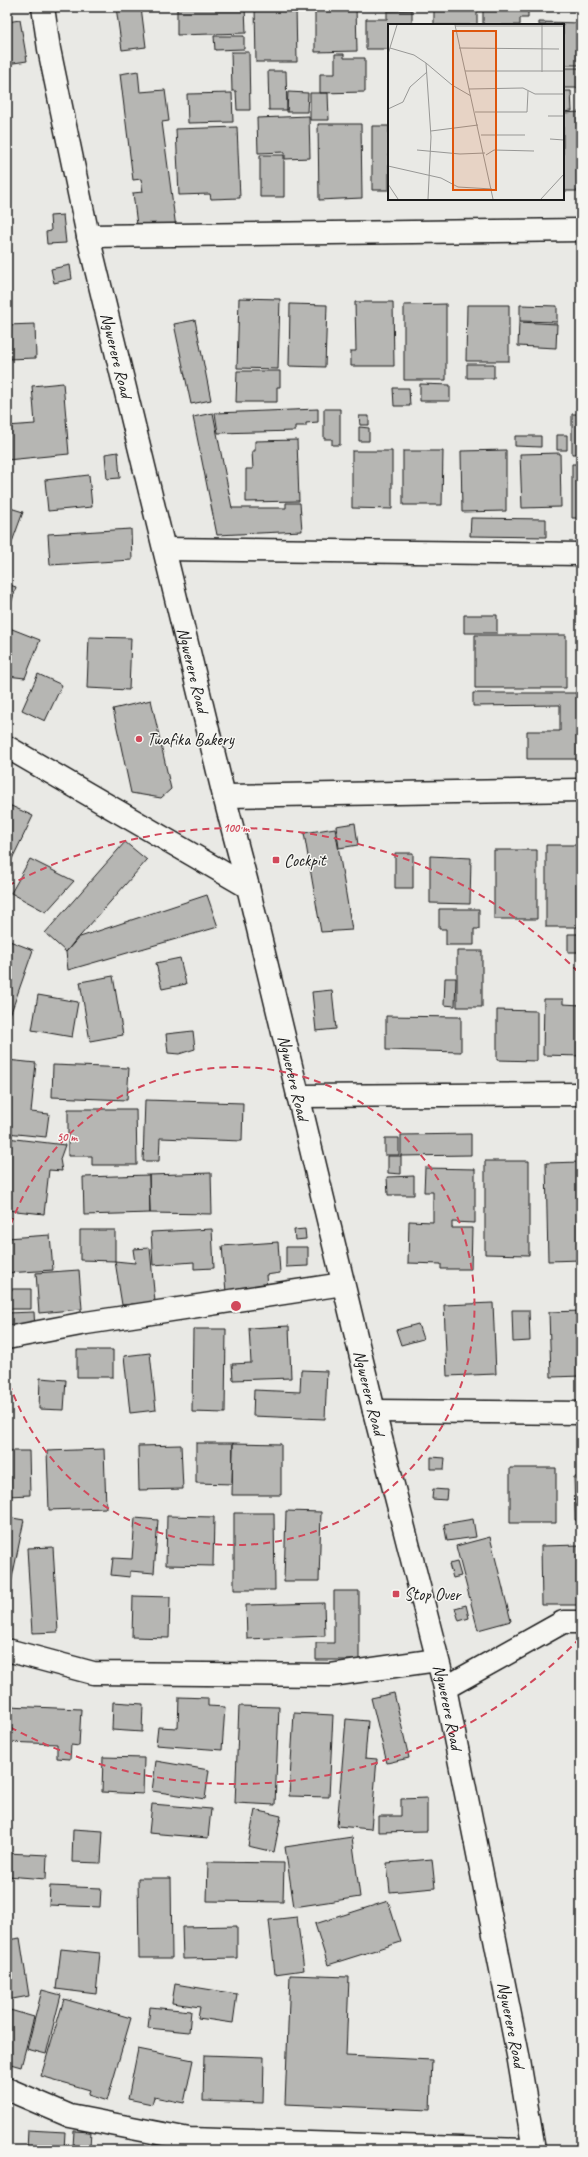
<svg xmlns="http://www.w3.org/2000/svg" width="588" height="2157" font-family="Caveat,sans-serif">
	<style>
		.building { fill: #b6b6b3; stroke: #1c1c1c }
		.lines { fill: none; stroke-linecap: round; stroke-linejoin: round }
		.minor-casing { stroke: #1c1c1c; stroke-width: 25 }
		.minor { stroke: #f6f6f2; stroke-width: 22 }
		.ring { fill: none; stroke: #d1495b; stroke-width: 2; stroke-dasharray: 7 5 }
		.poi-dot { fill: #d1495b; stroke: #f6f6f2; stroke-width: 1.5 }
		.labels { text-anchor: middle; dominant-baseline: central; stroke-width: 3; stroke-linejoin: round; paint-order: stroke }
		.street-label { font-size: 17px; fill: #1c1c1c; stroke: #f6f6f2 }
		.poi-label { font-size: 17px; fill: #1c1c1c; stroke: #f6f6f2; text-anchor: start }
		.inset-road { fill: none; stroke: #979795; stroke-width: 1 }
		.view { fill: #de560d; fill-opacity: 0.15; stroke: #de560d; stroke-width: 2 }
		.inset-edge { fill: none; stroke: #1c1c1c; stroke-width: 2 }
		.centre { fill: #d1495b; stroke: #f6f6f2; stroke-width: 2 }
		.ring-label { font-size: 12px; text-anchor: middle; font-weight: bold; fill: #d1495b; stroke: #f6f6f2; stroke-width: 3; stroke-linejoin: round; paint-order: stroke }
	</style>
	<rect width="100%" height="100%" fill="#e9e9e5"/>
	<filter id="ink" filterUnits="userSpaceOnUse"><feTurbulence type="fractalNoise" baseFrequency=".025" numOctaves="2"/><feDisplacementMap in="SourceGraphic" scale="8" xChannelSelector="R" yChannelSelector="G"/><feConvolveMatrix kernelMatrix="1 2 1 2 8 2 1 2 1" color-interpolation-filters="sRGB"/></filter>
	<g filter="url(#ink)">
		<path class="building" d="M116,7h25l5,40 -24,3z
			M177,7h68l1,26 -69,2z
			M255,7h41l1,55h-41z
			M315,7h41l1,44 -42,1z
			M394,7h17v3h-17z
			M483,7h45v11h-8v7h-37z
			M477,9v16h-43v-15z
			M412,10v15h-23v24h-23v-30h21v-8z
			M20,20l7,41 -20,3v-42z
			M539,22l42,1v42h-18v-40h-24z
			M214,36h30v13l-29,1z
			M231,52h18l1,58h-13l-1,-19h-4z
			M335,54h9v4h21v34l-45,1v-19h15z
			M563,68h18v20h-18z
			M138,71l2,21 25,-2 4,31 -7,1 14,106 -38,5 -5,-40 10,-1 -2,-13 -8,1 -13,-106z
			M268,71h18l1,39h-18z
			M563,91h8l1,20 -9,1z
			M288,92l20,1 -1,19h-20z
			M232,93l1,29 -45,1 -1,-29z
			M310,93h18l1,27h-19z
			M581,112v79h-18v-78z
			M309,116l1,42 -25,1v-7l-27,1 -1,-35z
			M318,124h43l1,74 -43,2z
			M372,126h17v64h-17z
			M237,127l3,71 -29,1 -1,-5 -31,1 -3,-66z
			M260,155h24v42h-24z
			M63,215l3,28 -19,1 -1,-12 5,-1 -1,-15z
			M70,265l2,14 -18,4 -3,-14z
			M239,298l41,1 -2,70 -41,-1z
			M355,302h38l1,64h-43v-15h5z
			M290,304l37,1 -2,62 -36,-1z
			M446,304v76h-42v-75z
			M467,305h42v56h-43z
			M520,305l37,1v16l-37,-1z
			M195,320l16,80 -20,4 -17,-80z
			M519,322l38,2 -1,24 -38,-2z
			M35,324l1,34 -29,1v-34z
			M467,364h27v14h-27z
			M237,371h43v16h-3v15h-41z
			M63,383l6,71 -62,6v-34l28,-2 -3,-38z
			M420,384l30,1v16h-30z
			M393,388h16l1,18h-16z
			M318,409v13l-12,1v3h-11v5l-77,2 -3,-20z
			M324,409h16v36h-8v-6h-8z
			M213,413l19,95h54v-5h14l2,28 -85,4 -24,-118z
			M572,414h9v40h-9z
			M359,416h10v9h-9z
			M359,427l10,1v13h-10z
			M557,435h10v15h-10z
			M515,436h26v11l-26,-1z
			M297,440l2,61 -53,1v-33h7l-1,-18h3v-10z
			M506,450v61l-44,1 -1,-61z
			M352,451h40v58l-40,-1z
			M403,451h40l-1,54h-39z
			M118,452l2,26 -13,1 -2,-25z
			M560,453l1,54 -39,1 -2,-54z
			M572,464h9v54h-9z
			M89,475l3,32 -44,4 -3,-31z
			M7,507l16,5 -15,41 -1,-1z
			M471,518l75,1v18l-76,-1z
			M131,529l1,31 -82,5 -2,-31z
			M7,584l9,3 -5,17 -4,-1z
			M464,615h33v18h-33z
			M7,627l33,13 -15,38 -18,-2z
			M475,635h91v53h-91z
			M89,637l42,1 -2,52 -42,-2z
			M38,674l24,11 -17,36 -23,-11z
			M473,693h108v66h-54v-28h33v-26l-87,1z
			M151,700l20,89 -10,9 -30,-5 -18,-84z
			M7,804l26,12 -22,45 -4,-2z
			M355,823l3,22 -19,3 -3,-22z
			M335,828l17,102 -31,2 -17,-99z
			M125,842l22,18 -81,92 -21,-19z
			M546,845h35v107h-13v-18h11v-7h-33z
			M494,850h43v69h-43z
			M395,853h18v35h-18z
			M430,856l41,2 -1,46 -40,-1z
			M30,859l44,22 -28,31 -35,-19z
			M207,895l11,32 -150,43 -2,-18 11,-14z
			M439,909h40v20h-5v16h-28v-16h-7z
			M7,940l26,10 -26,74z
			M457,951h25v56h-25z
			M180,958l6,26 -24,5 -6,-26z
			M113,976l10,59 -33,6 -10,-59z
			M445,978h11l-1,28 -11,-1z
			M332,990l4,39 -20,2 -4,-39z
			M38,995l40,7 -6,35 -40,-7z
			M544,999h19v5l18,1v51l-38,-1z
			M497,1010l40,1v50l-40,-1z
			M386,1016l75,1v35l-75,-2z
			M193,1031l2,18 -16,5 -11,-1 -2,-19z
			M7,1060l29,3 -5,49 18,2 -3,23 -39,-4z
			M53,1065l76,3 -2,32 -75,-3z
			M145,1100l98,3 -1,38 -82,-3 -1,23h-16z
			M68,1109h68l1,56h-45v-9h-24z
			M471,1134v21l-70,1v-21z
			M7,1138l58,7 -5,14 2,12 -13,-1 -5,44 -37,-4z
			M385,1138h14v17h-14z
			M388,1156h13v18l-13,-1z
			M485,1161h44v94l-44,-1z
			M581,1162v98l-33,1 -2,-98z
			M425,1168l50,1v54l-23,-1v6h20l-1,41h-30v-5l-33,-1 1,-42 24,1v-30h-9z
			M211,1173l1,41 -62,-1 -1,-38z
			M149,1175l1,38 -66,2 -1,-38z
			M414,1176v19h-26l-1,-18z
			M212,1229l2,39 -20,1v-7l-41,3 -2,-33z
			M305,1229l1,10 -11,1 -1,-10z
			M80,1230h35v31l-35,-1z
			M50,1235l3,35 -46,3v-35z
			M278,1242l2,31 -14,2 1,14 -41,3 -4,-46z
			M286,1247h22v19l-22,1z
			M150,1248l5,54 -33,3 -7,-44 20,2 -2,-14z
			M79,1270l3,39 -43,4 -3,-40z
			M7,1289h24v20h-24z
			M493,1303l3,71 -49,2 -3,-71z
			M512,1310h17l1,31 -17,1z
			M581,1311v65l-30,1 -2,-65z
			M34,1312l1,19 -28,1v-19z
			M418,1324l5,15 -22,6 -5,-15z
			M289,1326l2,52 -58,2 -1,-16 19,-1 -2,-35z
			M193,1329h33l-1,84 -33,-1z
			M77,1350h36v27h-36z
			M150,1353l6,57 -26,3 -6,-57z
			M301,1370l26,1 -2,48 -72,-3 1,-26 46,2z
			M40,1378l26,2 -2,30 -25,-1z
			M7,1381h1v48h-1z
			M196,1443h37l-1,41 -36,-1z
			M233,1443l48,1v51h-49z
			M181,1445l2,44 -44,1 -1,-44z
			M104,1449l2,59 -57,2 -2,-59z
			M7,1451h22l1,44 -23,1z
			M431,1457l14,1 -1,11h-13z
			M510,1468h46v55h-46z
			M574,1477h7v43h-6z
			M433,1489l14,1 -1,10 -14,-1z
			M286,1511l35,1 -2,69h-35z
			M234,1513h40l1,77h-41z
			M167,1516l47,1 -1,49 -47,-1z
			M7,1517l17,3 -14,68h-3z
			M135,1518l23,2 -4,53 -24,-2v6l-19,-2 2,-17 19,1z
			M473,1519l3,18 -29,4 -3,-17z
			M490,1537l21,84 -33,9 -22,-84z
			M581,1545v60h-39l-1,-59z
			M53,1547l5,85 -26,1 -5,-85z
			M457,1562l4,14 -8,2 -4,-14z
			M334,1591h25v69h-43v-17h18z
			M133,1596l37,1 -1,41 -37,-1z
			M324,1603l1,33 -78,3 -1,-34z
			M466,1605l3,13 -10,3 -4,-13z
			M394,1693l15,65 -22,5 -16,-65z
			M179,1697l29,1v8l17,1 -3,43 -66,-5 2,-18 20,1z
			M113,1702l30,2 -1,28 -30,-2z
			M7,1706l74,3 -2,37 -8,-1 -1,14 -13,-1v-14l-50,-2z
			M239,1706l40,1 -4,98 -40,-2z
			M294,1713l39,2 -4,82 -40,-1z
			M346,1719l22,2 -3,37 12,1 -6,70 -34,-3z
			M103,1757l41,1 -1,36 -41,-2z
			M156,1761l53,9 -4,29 -53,-8z
			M427,1798v33l-49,1v-16h23v-17z
			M152,1804l59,5 -3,29 -59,-5z
			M255,1810l26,6 -7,36 -26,-6z
			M73,1829l30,2 -2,32 -29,-1z
			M352,1837l8,60 -66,10 -9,-60z
			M7,1853l40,2 -1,24 -39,-3z
			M432,1859l3,29 -45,4 -3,-29z
			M208,1862l76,1 -1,39 -76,-1z
			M138,1878h33l1,80h-33z
			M50,1886l51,2 -1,19 -51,-2z
			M388,1901l13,41 -73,23 -13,-41z
			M297,1917l7,53 -29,4 -6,-54z
			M237,1926v32l-54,1 -1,-32z
			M20,1938l9,58 -22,4v-60z
			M61,1949l39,4 -4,41 -40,-5z
			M290,1975l59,2 -3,79 86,4 -2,50 -145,-6z
			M175,1984l62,10 -4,29 -35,-5 2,-11 -28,-4z
			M42,1990l19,5 -15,59 -19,-5z
			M64,1999l67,19 -24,83 -19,-6 2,-5 -49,-14z
			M150,2007l41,4 -2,21 -41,-4z
			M10,2010l24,7 -13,50 -14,-4v-48h2z
			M138,2049l55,11 -9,43 -30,-6 -2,7 -24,-5z
			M204,2055l60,2 -1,46 -60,-2z
			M28,2130l37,2 -1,18h-37z
			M74,2131l17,1 -1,15 -17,-1z
			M150,2143l27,1 -1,6h-26z"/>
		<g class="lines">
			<g class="minor-casing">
				<g id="minor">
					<path id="s1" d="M43,7l6,42 39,187 136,560 24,91 126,524 71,277 73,367 16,95"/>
					<path d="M88,236l493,-6"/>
					<path d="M165,549l416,5"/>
					<path d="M7,747l241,140"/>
					<path d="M224,796l357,-6"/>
					<path d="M298,1096l283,-2"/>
					<path d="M7,1338l79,-15 257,-39"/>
					<path d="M374,1411l207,2"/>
					<path d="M7,1650l86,23 238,2 106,-15"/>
					<path d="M445,1688l118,-66h18"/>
					<path d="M7,2089l63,27 119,23 335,11"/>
				</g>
			</g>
			<use href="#minor" class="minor"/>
		</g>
	</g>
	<g class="ring">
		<path d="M7 1236A239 239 0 1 1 7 1376"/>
		<path d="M580 1638A478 478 0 0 1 8 1726M8 886A478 478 0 0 1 580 974"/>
	</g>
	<g class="poi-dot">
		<circle cx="139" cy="739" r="4"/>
		<rect x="272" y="856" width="8" height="8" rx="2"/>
		<rect x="392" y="1590" width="8" height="8" rx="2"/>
	</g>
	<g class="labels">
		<g class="street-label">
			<text stroke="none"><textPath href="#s1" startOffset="356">Ngwerere Road</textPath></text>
			<text stroke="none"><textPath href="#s1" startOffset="680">Ngwerere Road</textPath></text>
			<text stroke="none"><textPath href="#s1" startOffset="1100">Ngwerere Road</textPath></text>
			<text stroke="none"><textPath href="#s1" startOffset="1424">Ngwerere Road</textPath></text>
			<text stroke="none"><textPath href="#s1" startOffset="1748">Ngwerere Road</textPath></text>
			<text stroke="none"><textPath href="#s1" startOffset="2072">Ngwerere Road</textPath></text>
		</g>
		<g class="poi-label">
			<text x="147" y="739">Twafika Bakery</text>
			<text x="284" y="860">Cockpit</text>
			<text x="404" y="1594">Stop Over</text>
		</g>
	</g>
	<g transform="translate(388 24)">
		<rect width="176" height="176" fill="#e9e9e5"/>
		<path class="inset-road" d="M67,1l38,174M154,1v47M67,2h109M2,24l24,7 12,8 5,74 -3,62M71,24l100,1M0,30l9,-29M38,39l26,22 19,11M77,47h99M81,65l54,-1 12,6h29M0,85l15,-7 7,-15 17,-15M87,88h52l1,-21M160,92h16M43,107l47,-6M93,111h44M162,115l14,1M29,126l43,4 25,-1M98,131l8,-5 40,1M0,142l53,12 17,9 34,2M0,160l10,15M153,175l23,-25"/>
		<path class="view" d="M65,7h43v159h-43z"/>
		<rect width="176" height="176" class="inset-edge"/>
	</g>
	<circle cx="236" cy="1306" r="6" class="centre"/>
	<g class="ring-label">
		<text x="236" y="832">100 m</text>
		<text x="67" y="1141">50 m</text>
	</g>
	<rect width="588" height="2157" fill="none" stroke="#f6f6f2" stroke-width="24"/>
	<rect x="12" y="12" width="564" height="2133" fill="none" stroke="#1c1c1c" stroke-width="1.5" filter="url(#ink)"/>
</svg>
